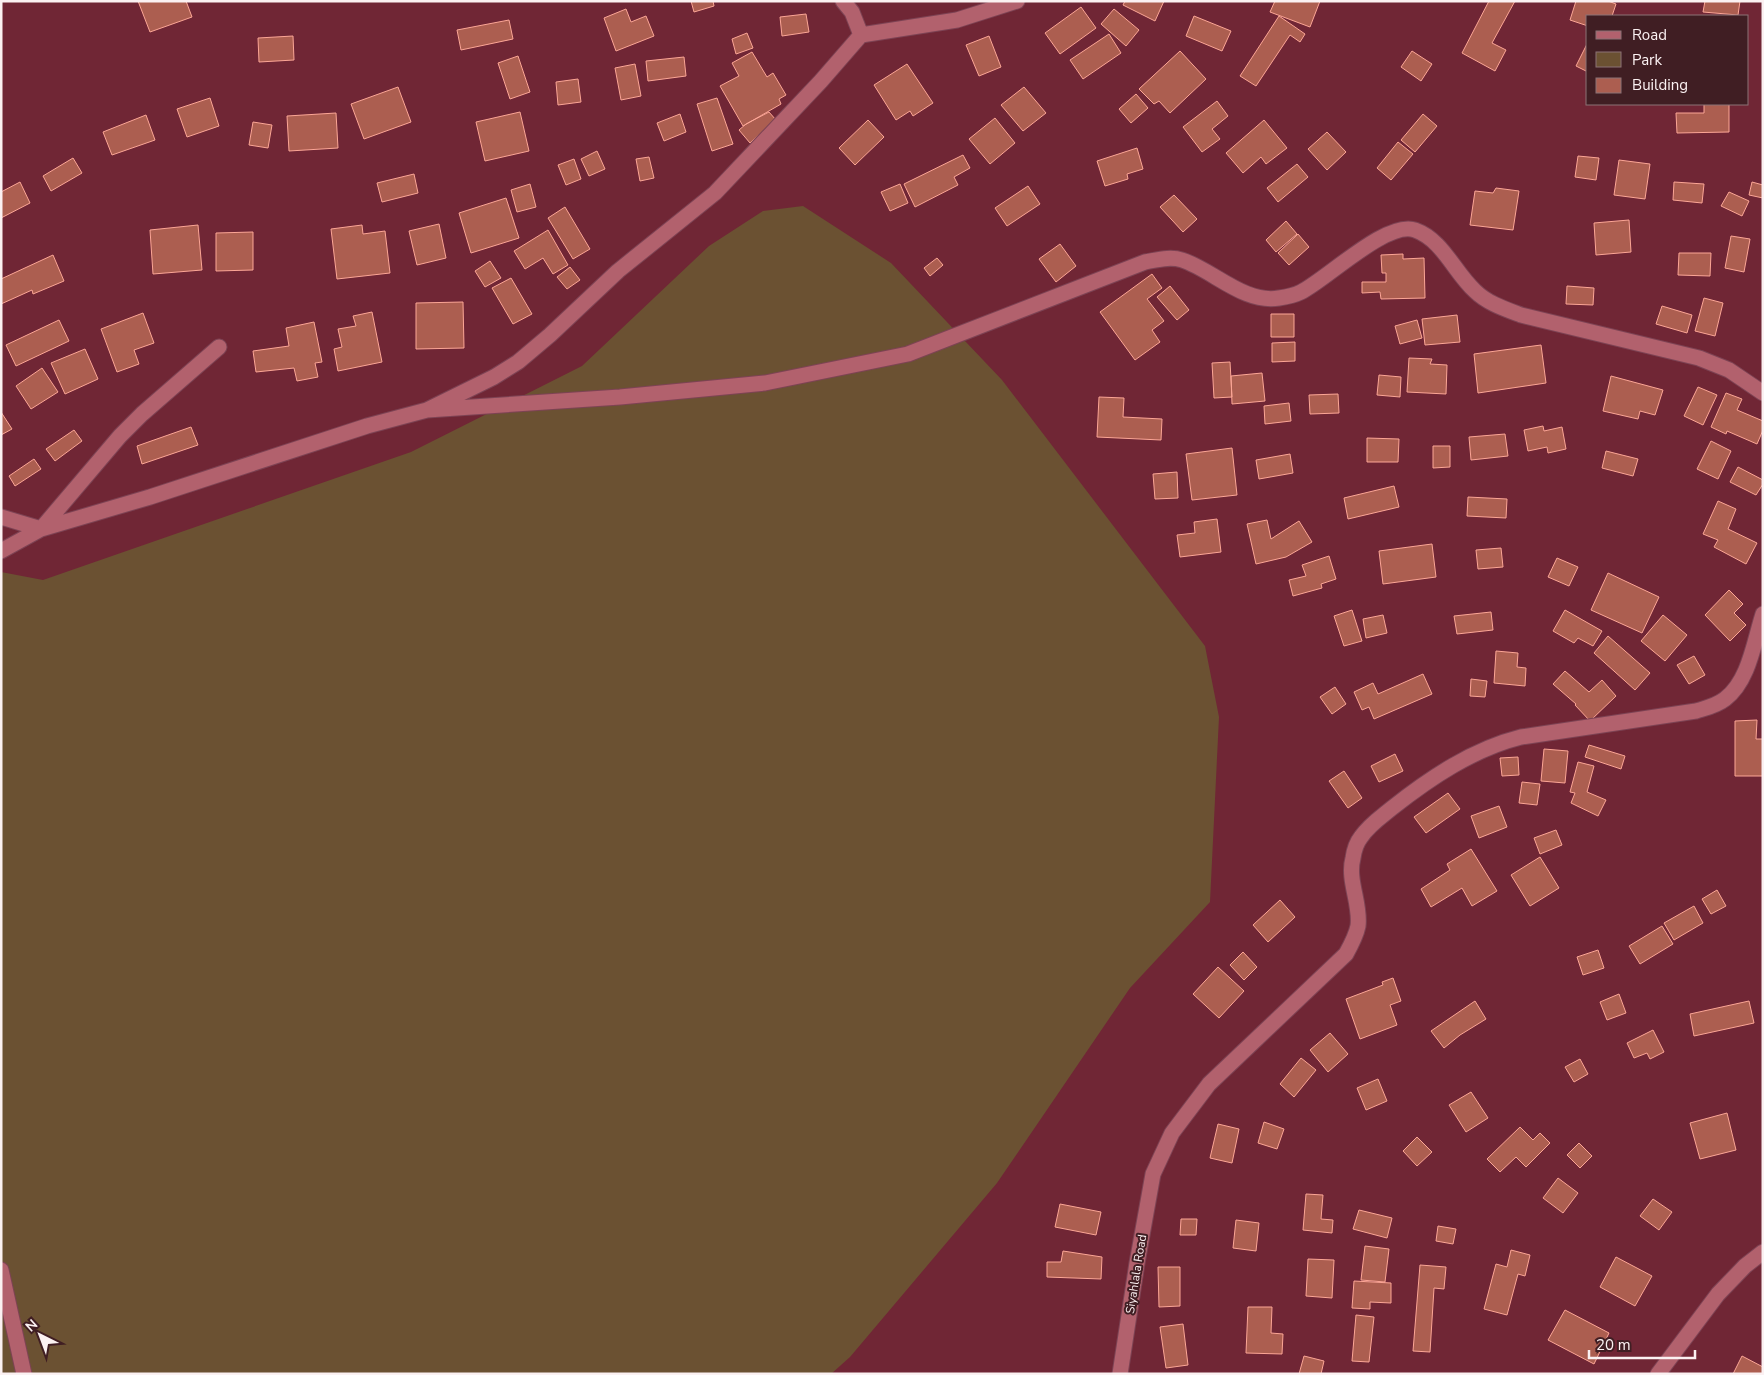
<svg xmlns="http://www.w3.org/2000/svg" width="1764" height="1375" font-family="'Nunito Sans',sans-serif">
	<style>
		.green { fill: #6b5132 }
		.building { fill: #ac5e50; stroke: #fca696 }
		.lines { fill: none; stroke-linecap: round; stroke-linejoin: round }
		.minor-casing { stroke: #7d4354; stroke-width: 17 }
		.minor { stroke: #b2616d; stroke-width: 15 }
		.labels { text-anchor: middle; dominant-baseline: central; stroke-width: 4; stroke-linejoin: round; paint-order: stroke }
		.street-label { font-size: 12px; fill: #fbf1f2; stroke: #401e23 }
	</style>
	<rect width="100%" height="100%" fill="#702635"/>
	<path class="green" d="M803,206l88,57 111,117 203,266 14,71 -9,185 -80,86 -133,195 -147,174 -19,17h-830v-802l42,8 368,-128 171,-86 127,-120 54,-35z"/>
	<path class="building" d="M138,1h48l6,16 -42,15z
		M691,1h22l1,5 -20,6z
		M1125,1h39l-9,20 -32,-16z
		M1275,1h45l-10,26 -40,-15z
		M1489,1h26l-23,42 14,7 -11,21 -33,-18z
		M1576,1h32l8,3 -4,12h-24v10l-18,-6z
		M1705,1h35l-2,14 -35,-3z
		M1081,7l15,21 -36,26 -15,-21z
		M626,9l5,13 15,-6 8,20 -38,15 -12,-33z
		M1114,9l25,21 -13,16 -25,-22z
		M806,14l3,18 -27,4 -2,-19z
		M1194,16l37,15 -9,20 -36,-15z
		M1279,16l26,18 -5,8 -10,-7 -34,51 -16,-10z
		M509,20l4,19 -52,11 -4,-20z
		M747,33l6,15 -17,6 -4,-15z
		M1109,34l12,19 -38,26 -13,-19z
		M293,36l1,24 -35,2 -1,-24z
		M989,36l12,31 -22,9 -13,-31z
		M1588,42v30l-12,-6z
		M1180,51l26,28 -36,34 -11,-12 -5,3 -15,-15z
		M1412,51l20,13 -11,17 -20,-14z
		M752,52l15,25 6,-4 13,22 -7,4 2,5 -38,22 -23,-40 19,-10 -7,-13z
		M518,56l12,36 -20,7 -12,-36z
		M684,57l2,19 -38,5 -2,-20z
		M635,64l6,32 -20,4 -6,-32z
		M907,64l26,39 -20,13 -3,-5 -14,9 -22,-35z
		M578,79l3,23 -23,3 -2,-23z
		M398,87l13,35 -47,17 -13,-35z
		M1024,87l22,26 -23,18 -22,-26z
		M1136,94l12,14 -17,15 -12,-14z
		M210,98l9,28 -32,11 -10,-28z
		M717,98l16,46 -21,7 -15,-47z
		M1217,101l11,15 -16,13 8,10 -18,13 -19,-25z
		M1704,104h25v28l-52,1 -1,-20h28z
		M520,112l9,39 -44,10 -9,-39z
		M769,112l7,8 -26,23 -11,-13 7,-6z
		M336,113l2,35 -49,3 -2,-35z
		M680,114l6,18 -22,9 -7,-18z
		M1423,114l14,12 -22,26 -14,-12z
		M146,115l9,25 -43,15 -9,-23z
		M995,118l20,25 -25,21 -21,-25z
		M868,120l16,17 -29,28 -16,-17z
		M1264,120l23,28 -21,16 -5,-7 -18,16 -17,-20z
		M253,122l19,3 -4,23 -19,-3z
		M1327,132l19,20 -19,18 -19,-21z
		M1398,142l15,12 -22,26 -14,-12z
		M1137,148l6,21 -16,5 1,5 -23,7 -8,-25z
		M597,151l8,18 -16,7 -8,-17z
		M963,155l7,13 -16,9 4,8 -43,22 -11,-23z
		M1578,156l21,2 -3,22 -21,-3z
		M649,157l5,21 -14,3 -4,-22z
		M73,158l9,15 -31,18 -8,-15z
		M574,159l7,20 -15,6 -8,-20z
		M1619,160l31,4 -5,35 -31,-4z
		M1297,164l11,13 -30,25 -11,-14z
		M414,174l4,19 -36,9 -5,-19z
		M20,182l10,21 -29,15v-26z
		M1674,182l30,2 -2,19 -29,-3z
		M1752,182l11,3v13l-14,-3z
		M530,184l6,23 -19,5 -6,-22z
		M900,184l8,19 -18,8 -9,-19z
		M1028,186l12,18 -33,22 -12,-18z
		M1496,188l23,3 -6,39 -43,-5 5,-34 18,2z
		M1729,192l20,9 -7,15 -21,-10z
		M1174,195l23,24 -14,13 -23,-25z
		M506,198l13,40 -48,15 -12,-40z
		M565,207l25,42 -17,10 -25,-41z
		M1629,220l2,32 -35,3 -2,-32z
		M1286,221l11,13 -21,18 -10,-12z
		M439,224l7,34 -29,7 -8,-34z
		M198,225l4,45 -49,4 -3,-44z
		M362,225l1,9 22,-3 5,42 -53,6 -6,-50z
		M548,230l20,35 -15,9 -10,-16 -18,11 -11,-18z
		M253,232v38l-37,1v-38z
		M1298,234l11,13 -20,18 -11,-12z
		M1731,236l19,3 -6,33 -19,-4z
		M1060,244l16,22 -20,16 -17,-23z
		M1679,253h32l-1,23 -32,-1z
		M1403,254v5l21,-1 1,40 -44,1 -1,-7 -18,1v-11h24v-9h-4l-1,-18z
		M53,255l11,26 -31,13 -1,-4 -31,14v-25z
		M937,258l6,7 -13,11 -6,-8z
		M490,261l11,17 -16,9 -10,-16z
		M570,267l10,13 -13,9 -10,-12z
		M1152,274l10,14 -15,11 17,22 -12,9 8,12 -25,18 -35,-48z
		M511,278l21,36 -19,10 -21,-36z
		M1170,286l19,24 -12,10 -20,-23z
		M1567,286l27,2 -1,17 -27,-1z
		M1704,298l19,5 -8,33 -20,-5z
		M463,302l1,46 -48,1v-46z
		M1662,306l30,9 -5,18 -31,-9z
		M372,312l10,50 -44,9 -4,-22 8,-2 -4,-18 18,-3 -3,-10z
		M143,313l11,30 -20,7 5,14 -22,8 -16,-43z
		M1271,314h23v23h-23z
		M1457,315l3,27 -35,3 -3,-26z
		M59,320l10,21 -53,25 -10,-21z
		M1417,320l5,18 -22,6 -5,-18z
		M314,322l8,40 -7,1 3,14 -21,4 -3,-13 -38,4 -3,-21 36,-5 -3,-18z
		M1295,342v19l-23,1v-19z
		M1541,345l5,38 -68,10 -4,-39z
		M85,349l13,30 -33,15 -14,-31z
		M1409,358l23,1 -2,5 17,1 -1,29 -39,-2z
		M1230,362l2,35 -18,1 -2,-35z
		M42,368l16,24 -27,17 -15,-23z
		M1262,373l3,28 -33,3 -1,-28z
		M1379,375l22,2 -1,20 -23,-2z
		M1611,376l52,14 -8,25 -15,-4 -2,8 -35,-8z
		M1698,387l19,8 -14,30 -19,-9z
		M1726,393l16,6 -5,11 26,11v9l-6,14 -30,-13 -1,3 -15,-7z
		M1338,394l1,19 -29,1 -1,-19z
		M1099,397l25,1 -1,19 39,2 -1,21 -64,-3z
		M1289,403l2,18 -26,3 -1,-18z
		M1,412l11,17 -11,6z
		M1543,426l1,5 18,-4 4,22 -18,4 -1,-6 -19,4 -4,-21z
		M191,427l7,18 -56,19 -5,-18z
		M74,430l8,11 -27,20 -9,-12z
		M1505,434l3,22 -37,4 -2,-23z
		M1367,438l32,1 -1,23h-31z
		M1711,441l20,10 -13,28 -21,-10z
		M1433,446h17v21l-17,1z
		M1232,448l5,47 -45,5 -6,-46z
		M1606,451l32,8 -5,17 -31,-8z
		M1290,454l3,19 -34,6 -3,-19z
		M34,459l7,10 -26,17 -6,-10z
		M1738,467l25,13v4l-7,11 -26,-13z
		M1177,472l1,26 -23,1 -2,-25z
		M1394,486l5,21 -51,12 -4,-21z
		M1468,497l39,2 -1,19 -39,-2z
		M1718,501l18,8 -8,20 29,14 -11,21 -32,-17 4,-7 -15,-6z
		M1217,519l4,33 -41,5 -3,-22 18,-2 -1,-11z
		M1267,520l4,19 28,-18 13,21 -26,15 -30,7 -9,-40z
		M1432,544l4,33 -53,7 -4,-33z
		M1501,548l2,19 -25,2 -2,-19z
		M1329,556l7,23 -15,5 1,4 -29,8 -4,-16 17,-4 -4,-11z
		M1557,558l21,9 -9,19 -21,-9z
		M1608,573l51,24 -17,36 -51,-23z
		M1729,590l14,14 -9,9 12,12 -16,16 -25,-26z
		M1352,610l10,31 -18,5 -10,-30z
		M1565,610l37,21 -9,15 -15,-8 -4,5 -21,-12z
		M1491,612l2,18 -36,4 -3,-18z
		M1383,615l4,18 -21,5 -3,-19z
		M1663,615l24,20 -22,26 -24,-20z
		M1608,636l42,37 -15,17 -41,-37z
		M1496,651l22,2 -1,14 9,1 -1,18 -31,-3z
		M1694,656l11,19 -16,9 -12,-19z
		M1565,671l24,21 13,-12 14,16 -26,25 -15,-16 1,-1 -23,-20z
		M1423,674l9,20 -58,25 -5,-12 -7,3 -8,-18 19,-9 5,11z
		M1471,679l16,2 -2,16 -15,-1z
		M1335,687l11,17 -14,10 -12,-17z
		M1757,720l-1,19h7v37h-28v-55z
		M1589,745l36,11 -4,13 -36,-12z
		M1544,749l24,2 -3,32 -24,-2z
		M1395,754l8,17 -24,11 -8,-16z
		M1518,757l1,18 -17,1 -2,-18z
		M1578,762l16,4 -7,26 19,8 -8,16 -27,-13 4,-10 -5,-1z
		M1344,771l18,27 -14,10 -19,-27z
		M1522,782l18,2 -3,21 -18,-2z
		M1448,793l12,16 -34,24 -12,-16z
		M1499,806l8,21 -28,11 -8,-22z
		M1556,830l6,15 -22,9 -6,-16z
		M1471,849l26,42 -25,15 -10,-18 -31,19 -10,-18 29,-19 -3,-6z
		M1540,857l19,31 -29,18 -19,-31z
		M1717,890l9,16 -15,8 -9,-15z
		M1280,900l15,17 -27,25 -15,-17z
		M1694,906l9,17 -29,17 -10,-17z
		M1662,926l11,18 -33,20 -11,-18z
		M1598,950l6,18 -21,7 -6,-18z
		M1243,952l14,15 -13,13 -14,-15z
		M1218,967l26,24 -25,27 -26,-24z
		M1393,978l8,23 -11,4 7,20 -37,14 -14,-40 37,-14 -1,-3z
		M1619,994l7,19 -19,7 -7,-18z
		M1475,1001l11,18 -26,16 -16,13 -13,-17z
		M1749,1001l5,22 -60,13 -4,-22z
		M1653,1030l11,22 -14,7 -3,-6 -13,5 -7,-15z
		M1330,1033l18,21 -20,18 -18,-22z
		M1301,1058l15,12 -22,27 -14,-13z
		M1580,1059l8,15 -14,8 -9,-15z
		M1378,1079l9,22 -21,9 -9,-22z
		M1471,1092l17,26 -22,14 -17,-27z
		M1727,1113l9,37 -36,9 -10,-36z
		M1264,1122l20,7 -7,20 -19,-6z
		M1218,1124l21,5 -7,34 -22,-5z
		M1520,1127l13,13 7,-7 10,10 -24,24 -10,-10 -16,15 -13,-13z
		M1417,1137l15,15 -15,14 -14,-15z
		M1579,1143l13,13 -12,12 -13,-13z
		M1558,1178l20,15 -15,20 -20,-15z
		M1306,1194l17,1 -2,24 12,1 -1,13 -29,-3z
		M1653,1199l19,13 -13,18 -19,-14z
		M1060,1204l41,8 -5,23 -41,-8z
		M1359,1210l33,8 -5,20 -34,-9z
		M1181,1219h16l-1,16h-16z
		M1236,1220l23,3 -3,28 -23,-3z
		M1438,1226l18,3 -3,15 -17,-3z
		M1365,1246l24,3 -4,33 -24,-2z
		M1511,1250l19,5 -5,21 -7,-2 -11,41 -23,-6 12,-45 11,3z
		M1063,1251l39,6 -1,22 -54,-2v-15h14z
		M1616,1257l36,19 -17,30 -35,-19z
		M1308,1259l26,1 -2,38 -26,-2z
		M1420,1265l26,2 -2,22 -10,-1 -4,64 -17,-1z
		M1158,1267h22v39l-21,1z
		M1354,1281l37,2v20l-21,-1v7l-18,-1z
		M1248,1307h24l-1,26 12,1 -1,20 -36,-1z
		M1565,1310l44,23 -15,31 -46,-24z
		M1356,1315l18,2 -5,45 -17,-1z
		M1183,1324l5,41 -22,3 -6,-41z
		M1304,1356l20,5 -3,13h-22z
		M1742,1356l21,11v7h-30z"/>
	<g class="lines">
		<g class="minor-casing">
			<path id="minor" d="M843,1l9,11 9,23
				M427,410l193,-13 145,-14 143,-29 237,-92c12,-2 25,-6 37,-2 31,10 62,44 97,38 7,-1 16,-3 22,-6 26,-13 86,-72 114,-62 28,10 39,42 60,61 12,12 30,18 46,24l178,43 30,12 34,23
				M1,517l40,12 79,-93 22,-22 77,-67
				M1,551l40,-22 109,-32 217,-71 60,-16 67,-33 24,-15 32,-27 68,-64 97,-78 106,-112 40,-46 96,-15 60,-19
				M1,1270l23,104
				M1120,1374l17,-111 16,-89 19,-41 37,-49 137,-130c5,-9 10,-18 12,-28 3,-22 -11,-46 -5,-68 1,-7 4,-16 8,-21 8,-12 20,-20 31,-29 38,-30 81,-59 129,-71l175,-26c10,-3 20,-5 29,-12 24,-18 29,-57 38,-85
				M1658,1374l60,-80 27,-28 18,-14"/>
		</g>
		<use href="#minor" class="minor"/>
	</g>
	<g class="labels">
		<g class="street-label">
			<text transform="translate(1136 1274) rotate(-81)">Siyahlala Road</text>
		</g>
	</g>
	<rect width="1764" height="1375" fill="none" stroke="#fbf1f2" stroke-width="5"/>
	<rect x="1586" y="15" width="162" height="90" fill="#401e23" stroke="#8b7276"/>
	<rect x="1596" y="31" width="25" height="8" fill="#b2616d" stroke="#8b7276"/>
	<text x="1632" y="40" font-size="15" fill="#fbf1f2">Road</text>
	<rect x="1596" y="52" width="25" height="15" fill="#6b5132" stroke="#8b7276"/>
	<text x="1632" y="65" font-size="15" fill="#fbf1f2">Park</text>
	<rect x="1596" y="78" width="25" height="15" fill="#ac5e50" stroke="#8b7276"/>
	<text x="1632" y="90" font-size="15" fill="#fbf1f2">Building</text>
	<g transform="translate(40 1335) rotate(318)" stroke="#401e23" stroke-width="4" paint-order="stroke">
	<path d="M0-4L9 19L0 12L-9 19Z" fill="#fbf1f2"/>
	<text y="-8" font-size="14" font-weight="bold" text-anchor="middle" fill="#fbf1f2">N</text>
	</g>
	<path d="M1589 1350v8h106v-8" fill="none" stroke="#fbf1f2" stroke-width="2.5"/>
	<text x="1596" y="1350" font-size="15" fill="#fbf1f2" stroke="#401e23" stroke-width="4" paint-order="stroke">20 m</text>
</svg>
